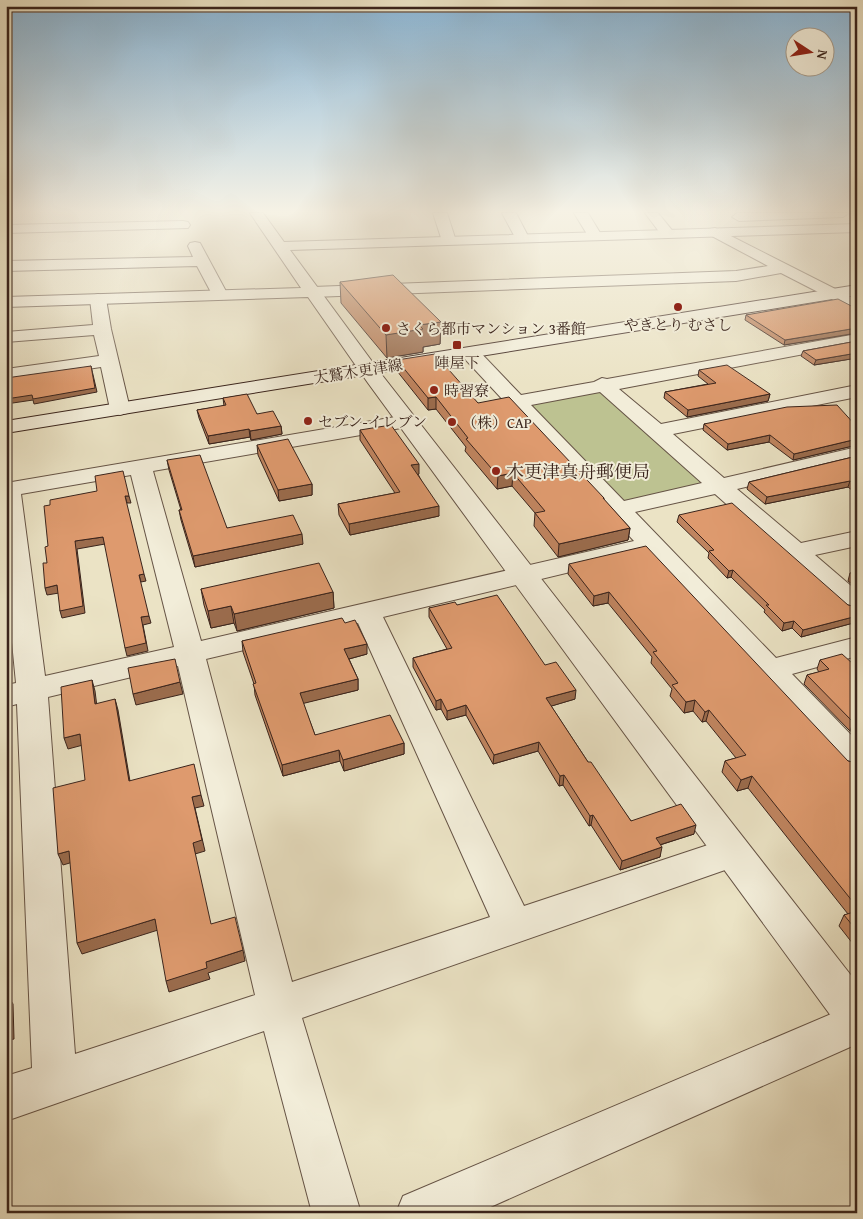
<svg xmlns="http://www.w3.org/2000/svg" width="863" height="1219" font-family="'Gentium Book Plus','Noto Serif JP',serif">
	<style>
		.green { fill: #bdc291; stroke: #7c7356 }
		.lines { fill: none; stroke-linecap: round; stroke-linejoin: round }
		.minor-casing { stroke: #665446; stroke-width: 2 }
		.tertiary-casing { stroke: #665446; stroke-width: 2 }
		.secondary-casing { stroke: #3a241c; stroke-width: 2 }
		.minor { fill: #f2edd9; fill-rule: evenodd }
		.tertiary { fill: #f2edd9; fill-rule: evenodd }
		.secondary { fill: #f2edd9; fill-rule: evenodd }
		.wall { fill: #bf845f; stroke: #3a241c }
		.shaded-wall { fill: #9b6c4d; stroke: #3a241c }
		.building { fill: #de9a6e; stroke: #3a241c }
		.poi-dot { fill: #8f2418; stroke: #f2edd9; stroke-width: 2 }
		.labels { text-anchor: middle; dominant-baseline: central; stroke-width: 4; stroke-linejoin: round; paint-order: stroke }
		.far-poi-label { font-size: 15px; fill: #3a241c; stroke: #f2edd9; text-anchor: start }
		.far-street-label { font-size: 15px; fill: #3a241c; stroke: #f2edd9 }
		.poi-label { font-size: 18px; fill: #3a241c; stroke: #f2edd9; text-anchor: start }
	</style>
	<rect width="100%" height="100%" fill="#ebe3c5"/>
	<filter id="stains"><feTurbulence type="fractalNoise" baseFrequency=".004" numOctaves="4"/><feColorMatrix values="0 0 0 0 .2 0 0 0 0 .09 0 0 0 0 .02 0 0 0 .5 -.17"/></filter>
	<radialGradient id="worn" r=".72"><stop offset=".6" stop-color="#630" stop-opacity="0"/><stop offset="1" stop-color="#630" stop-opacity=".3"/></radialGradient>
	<path class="green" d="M601,387l109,96 -91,22 -97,-103z"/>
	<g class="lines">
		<g class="minor-casing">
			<path id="minor" d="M433,213h14l9,28 -2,3h-10l-2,-3z
				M502,213h14l13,25 -2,3h-10z
				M574,213h14l14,23 -2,3h-10z
				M645,213h13l17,21 -2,3h-10z
				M737,213h112l-6,4 -104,4 -7,-4z
				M183,221l5,1 2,3 -2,3 -182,5v-8z
				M715,228l142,72v12l-76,-39 -45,8 -423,16 -6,-2 -2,-3 2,-3 6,-2 423,-16 32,-5 -58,-31 -2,-3 2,-3z
				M195,242l5,1 28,52 -2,3h-12l-17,-32 -191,5v-10l187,-4 -5,-11 2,-3z
				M98,294l6,2 2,3 5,30 19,80 -3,4 -7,2 -7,-2 -3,-4 -9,-42 -95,14v-12l93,-13 -5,-21 -88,7v-10l87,-7 -3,-26 2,-3z
				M857,334v10l-238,45 42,35 196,-39v12l-184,37 51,44 133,-31v14l-120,28 64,54 56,-12v15l-42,9 42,36v22l-10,-2 -132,-117 -80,18 141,146 81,-21v19l-65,18 65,67v33l-12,-3 -200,-217 -262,63 141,289 208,-69 13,4 5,11 -5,11 -443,155 59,195h-49l-48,-182 -258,90v-45l26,-8 -15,-364 -11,3v-22l10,-2 -10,-102v-98l401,-68 7,2 3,4 -3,4 -7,2 -254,44 48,170 433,-100 -170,-183 -2,-4 2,-4 7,-2 7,2 43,45 73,-13 8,-4 5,1zM600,392l102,91 -78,18 -93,-96zM131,475l43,172 -129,29 -24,-182zM358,623l132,294 -198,65 -86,-323zM178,666l77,329 -180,59 -27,-357z
				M857,1003v41l-380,169h-81l7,-17z"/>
		</g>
		<g class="tertiary-casing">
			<path id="tertiary" d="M250,213h13l21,29 573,-18v8l-567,18 92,125 475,608v54l-15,-6 -474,-648 -60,-86 -302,10v-10l295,-9z"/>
		</g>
		<g class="secondary-casing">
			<path id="secondary" d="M857,285v10l-851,138v-12z"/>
		</g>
		<use href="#minor" class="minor"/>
		<use href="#tertiary" class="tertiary"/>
		<use href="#secondary" class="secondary"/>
	</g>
	<path class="wall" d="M340,282l101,40 -1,22 -17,3v5l-36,6 -46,-55z
		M857,309v24l-73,12 -39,-25 1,-5z
		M857,341v17l-43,7 -13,-9 2,-5z
		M397,360l81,43 126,95v2l26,28 -2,12 -70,17 -24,-31 1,-13 -23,-27 -15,3 -32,-38 1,-4 -30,-38 -8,1 -31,-39z
		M699,370l71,24 -2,7 -81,16 -23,-19 1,-6 43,-8 -10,-8z
		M223,398l34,16 24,12 1,8 -31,6 -1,-3 -41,7 -10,-26 -2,-8 27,-4z
		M704,424l153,3v18l-64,15 -24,-18 -42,8 -24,-20z
		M360,430l59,44h-1l21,42 -89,19 -11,-20 -1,-11 57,-11 -35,-53z
		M257,445l55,39v11l-33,6 -21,-46z
		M857,456v38l-9,-7 -83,17 -18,-15 2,-7z
		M167,460l60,68 76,16 -108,23 -14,-47 -2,-10h2l-12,-40z
		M679,515l169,90 9,2v15l-56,15 -9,-9 -10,3 -18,-19 1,-2 -34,-33 -4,1 -19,-20 1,-5 -32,-31z
		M569,564l279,197 9,2v186l-18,-23 5,-11 4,-1 -100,-126 -11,3 -15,-19 3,-11 11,-3 -30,-37 -4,1 -9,-11 -9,2 -14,-17 2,-7 -21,-26 1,-6 -44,-54 -15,3 -25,-32z
		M857,571v17l-9,-7 2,-8z
		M201,589l132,3 1,16 -97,23 -3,-8 -23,5 -7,-23z
		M457,605l88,60 30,34 -24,7 37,56 43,59 63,13 -34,11v12l-40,13 -29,-45 -2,1 -26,-41 -4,1 -21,-35 -45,13 -27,-49 -19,5 -6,-11 -5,1 -23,-43v-9l34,-9 -18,-32v-9z
		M345,623l22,31 -18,5 9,20v11l-55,13 12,32 89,8v11l-60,17 -4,-10 -57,15 -28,-81 -1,-11 -11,-32 -1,-11z
		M820,660l32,3 5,-1v67l-7,2 -46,-47 3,-9 12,-3 -2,-3z"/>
	<path class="shaded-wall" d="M441,322l-1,22 -17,3v5l-36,6 -1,-23 33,-10z
		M857,328v5l-73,12 1,-5z
		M857,353v5l-43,7 2,-5z
		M91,366l6,26 -63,12 -1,-4 -27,4v-5z
		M770,394l-2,7 -81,16 1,-7z
		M436,397v12l-8,1v-12z
		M281,426l1,8 -31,6 -1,-9z
		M249,429l1,8 -41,7 -1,-8z
		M770,435l-1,7 -42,8 1,-6z
		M857,439v6l-64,15 1,-6z
		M419,464v10l-7,2 -1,-11z
		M513,473l-1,13 -15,3 1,-13z
		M850,481l-2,6 -83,17 2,-7z
		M312,484v11l-33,6 -1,-11z
		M125,496h4l2,7h-4z
		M439,506v10l-89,19 -1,-11z
		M630,528l-2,12 -70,17 1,-13z
		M302,534l1,10 -108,23 -2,-11z
		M103,537l2,7 -28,5 8,64 -23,5 -2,-7 15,-70z
		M733,570l-2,7 -4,1 2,-7z
		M144,574l2,7 -5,1 -2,-7z
		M57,585l2,8 -12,2 -2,-7z
		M333,592l1,16 -97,23 -3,-17z
		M609,592l-1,11 -15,3 1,-10z
		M231,606l3,17 -23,5 -3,-17z
		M149,616l2,7 -8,2 5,26 -21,5 -2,-8 16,-31z
		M857,616v6l-56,15 2,-7z
		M794,621l-2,7 -10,3 2,-8z
		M367,644v10l-22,6 -1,-11z
		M358,679v11l-57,14 -1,-11z
		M92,680l3,11 3,24 -3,-11z
		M180,682l3,12 -47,11 -3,-11z
		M576,690l-1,9 -30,9 1,-10z
		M115,699l3,11 14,83 -3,-12z
		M441,699v10l-5,1v-9z
		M695,700l-2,11 -9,2 2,-11z
		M466,705v10l-19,5v-9z
		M709,710l-3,11 -4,1 3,-10z
		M857,721v8l-7,2 3,-9z
		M80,734l3,11 -15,4 -4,-11z
		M539,742l-1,9 -45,13 1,-9z
		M404,743v11l-60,17 -1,-11z
		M6,745l3,6v21l-3,1z
		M339,750l1,11 -57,15 -1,-11z
		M564,775l-1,10 -4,1 1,-10z
		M752,776l-4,12 -11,3 4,-11z
		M201,795l3,11 -9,2 10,43 -10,3 -2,-11 -1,-46z
		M593,815l-2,10 -2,1 1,-10z
		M696,825l-2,9 -41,13 3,-9z
		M662,847l-2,10 -40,13 2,-9z
		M69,851l4,11 -10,3 -5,-11z
		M155,919l3,11 -76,24 -5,-11z
		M6,942l2,3 2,54 3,5 1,35 -8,2z
		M243,950l2,11 -37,12 2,6 -41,13 -3,-11 40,-19z"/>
	<path class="building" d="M393,275l48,47 -22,3 4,4 -37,6 -46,-53z
		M838,299l19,10v19l-72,12 -39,-25z
		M857,341v12l-41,7 -13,-9z
		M435,354l43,49 31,-6 95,101h-1l27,30 -71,16 -24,-31 10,-2 -32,-38 -15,3 -32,-37 2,-1 -32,-41 -8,1 -31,-38z
		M727,365l43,29 -82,16 -23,-18 51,-9 -17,-13z
		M91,366l4,22 -62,11 -1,-4 -26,4v-21z
		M247,394l10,20 16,-3 8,15 -31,5 -1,-2 -41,7 -11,-26 29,-5 -3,-7z
		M837,405l20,22v12l-63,15 -24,-19 -42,9 -24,-20 83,-17z
		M391,425l28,39 -8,1 28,41 -90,18 -11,-20 62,-12 -40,-62z
		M288,439l24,45 -34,6 -21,-45z
		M200,455l27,73 66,-13 9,19 -109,22 -14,-46h3l-15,-50z
		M857,456v30l-7,-5 -83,16 -18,-15z
		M123,471l6,25h-4l19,78 -5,1 10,41 -8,1 5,26 -21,5 -22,-111 -28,4 8,65 -23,5 -3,-26 -12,3 -2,-25h4l-2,-16 3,-1 -4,-40 6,-1v-5l47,-9 -2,-15z
		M732,503l116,102 9,2v9l-54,14 -9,-9 -10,2 -18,-18h3l-36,-35 -4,1 -20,-20 5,-1 -35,-35z
		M646,546l202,215 9,2v144l-105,-131 -11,4 -16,-19 21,-6 -37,-45 -4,2 -10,-12 -9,2 -14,-17 6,-2 -25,-31 4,-1 -48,-59 -15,4 -25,-32z
		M319,563l14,29 -99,22 -3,-8 -23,5 -7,-22z
		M857,571v8l-7,-6z
		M497,595l48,70 11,-3 20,28 -30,8 42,64h3l40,59 50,-17 15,21 -40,13 6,9 -40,14 -29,-46 -3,1 -26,-41 -4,1 -21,-34 -45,13 -28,-50 -19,6 -6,-12 -5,2 -23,-43 39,-10 -23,-40 26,-6 2,3z
		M342,618l3,5 10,-3 12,24 -23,5 14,30 -58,14 15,42 75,-20 14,28 -61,17 -4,-10 -57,15 -29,-81 3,-1 -14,-42z
		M842,654l10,9 5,-1v59l-4,1 -46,-47 22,-6 -9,-9z
		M175,659l5,23 -47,12 -5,-26z
		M92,680l3,24 20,-5 14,82 65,-17 7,31 -9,2 10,43 -9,3 18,81 24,-7 8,33 -37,12 1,6 -41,13 -11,-62 -78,24 -8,-92 -11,3 -5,-66 32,-8 -5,-46 -16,4 -3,-51z
		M857,911v20l-13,-16z
		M6,995v3l3,-1 1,35 -4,1z"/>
	<linearGradient id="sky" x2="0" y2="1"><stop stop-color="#8ab7d8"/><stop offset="0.55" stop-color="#f6f2e5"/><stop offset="1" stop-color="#f6f2e5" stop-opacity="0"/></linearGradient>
	<rect width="863" height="384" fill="url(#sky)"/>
	<g class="poi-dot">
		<circle cx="678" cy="307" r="5"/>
		<circle cx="386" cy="328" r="5"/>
		<rect x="452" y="340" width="10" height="10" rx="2.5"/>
		<circle cx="434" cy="390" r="5"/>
		<circle cx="308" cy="421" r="5"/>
		<circle cx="452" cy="422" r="5"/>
		<circle cx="496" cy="471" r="5"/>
	</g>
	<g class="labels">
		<g class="far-poi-label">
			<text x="678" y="324" text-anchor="middle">やきとり むさし</text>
			<text x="396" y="328">さくら都市マンション 3番館</text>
			<text x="457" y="362" text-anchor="middle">陣屋下</text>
			<text x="444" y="390">時習寮</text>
			<text x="318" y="421">セブン-イレブン</text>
			<text x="462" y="422">（株）CAP</text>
		</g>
		<g class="far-street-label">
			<text transform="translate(358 371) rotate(-9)">大鷲木更津線</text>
		</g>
		<g class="poi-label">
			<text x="506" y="471">木更津真舟郵便局</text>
		</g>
	</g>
	<rect width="863" height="1219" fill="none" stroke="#ebe3c5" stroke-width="25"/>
	<rect x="8" y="8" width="848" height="1204" fill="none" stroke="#3a241c" stroke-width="2.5"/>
	<rect x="12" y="12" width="838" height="1194" fill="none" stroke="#3a241c"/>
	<g transform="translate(810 52) rotate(102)"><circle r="24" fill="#f2edd9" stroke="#a89d8d"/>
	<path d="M0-4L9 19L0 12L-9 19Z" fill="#8f2418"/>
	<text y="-8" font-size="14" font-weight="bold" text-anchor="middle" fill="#3a241c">N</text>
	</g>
	<rect width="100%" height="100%" filter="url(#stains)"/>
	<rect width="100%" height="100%" fill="url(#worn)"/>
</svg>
